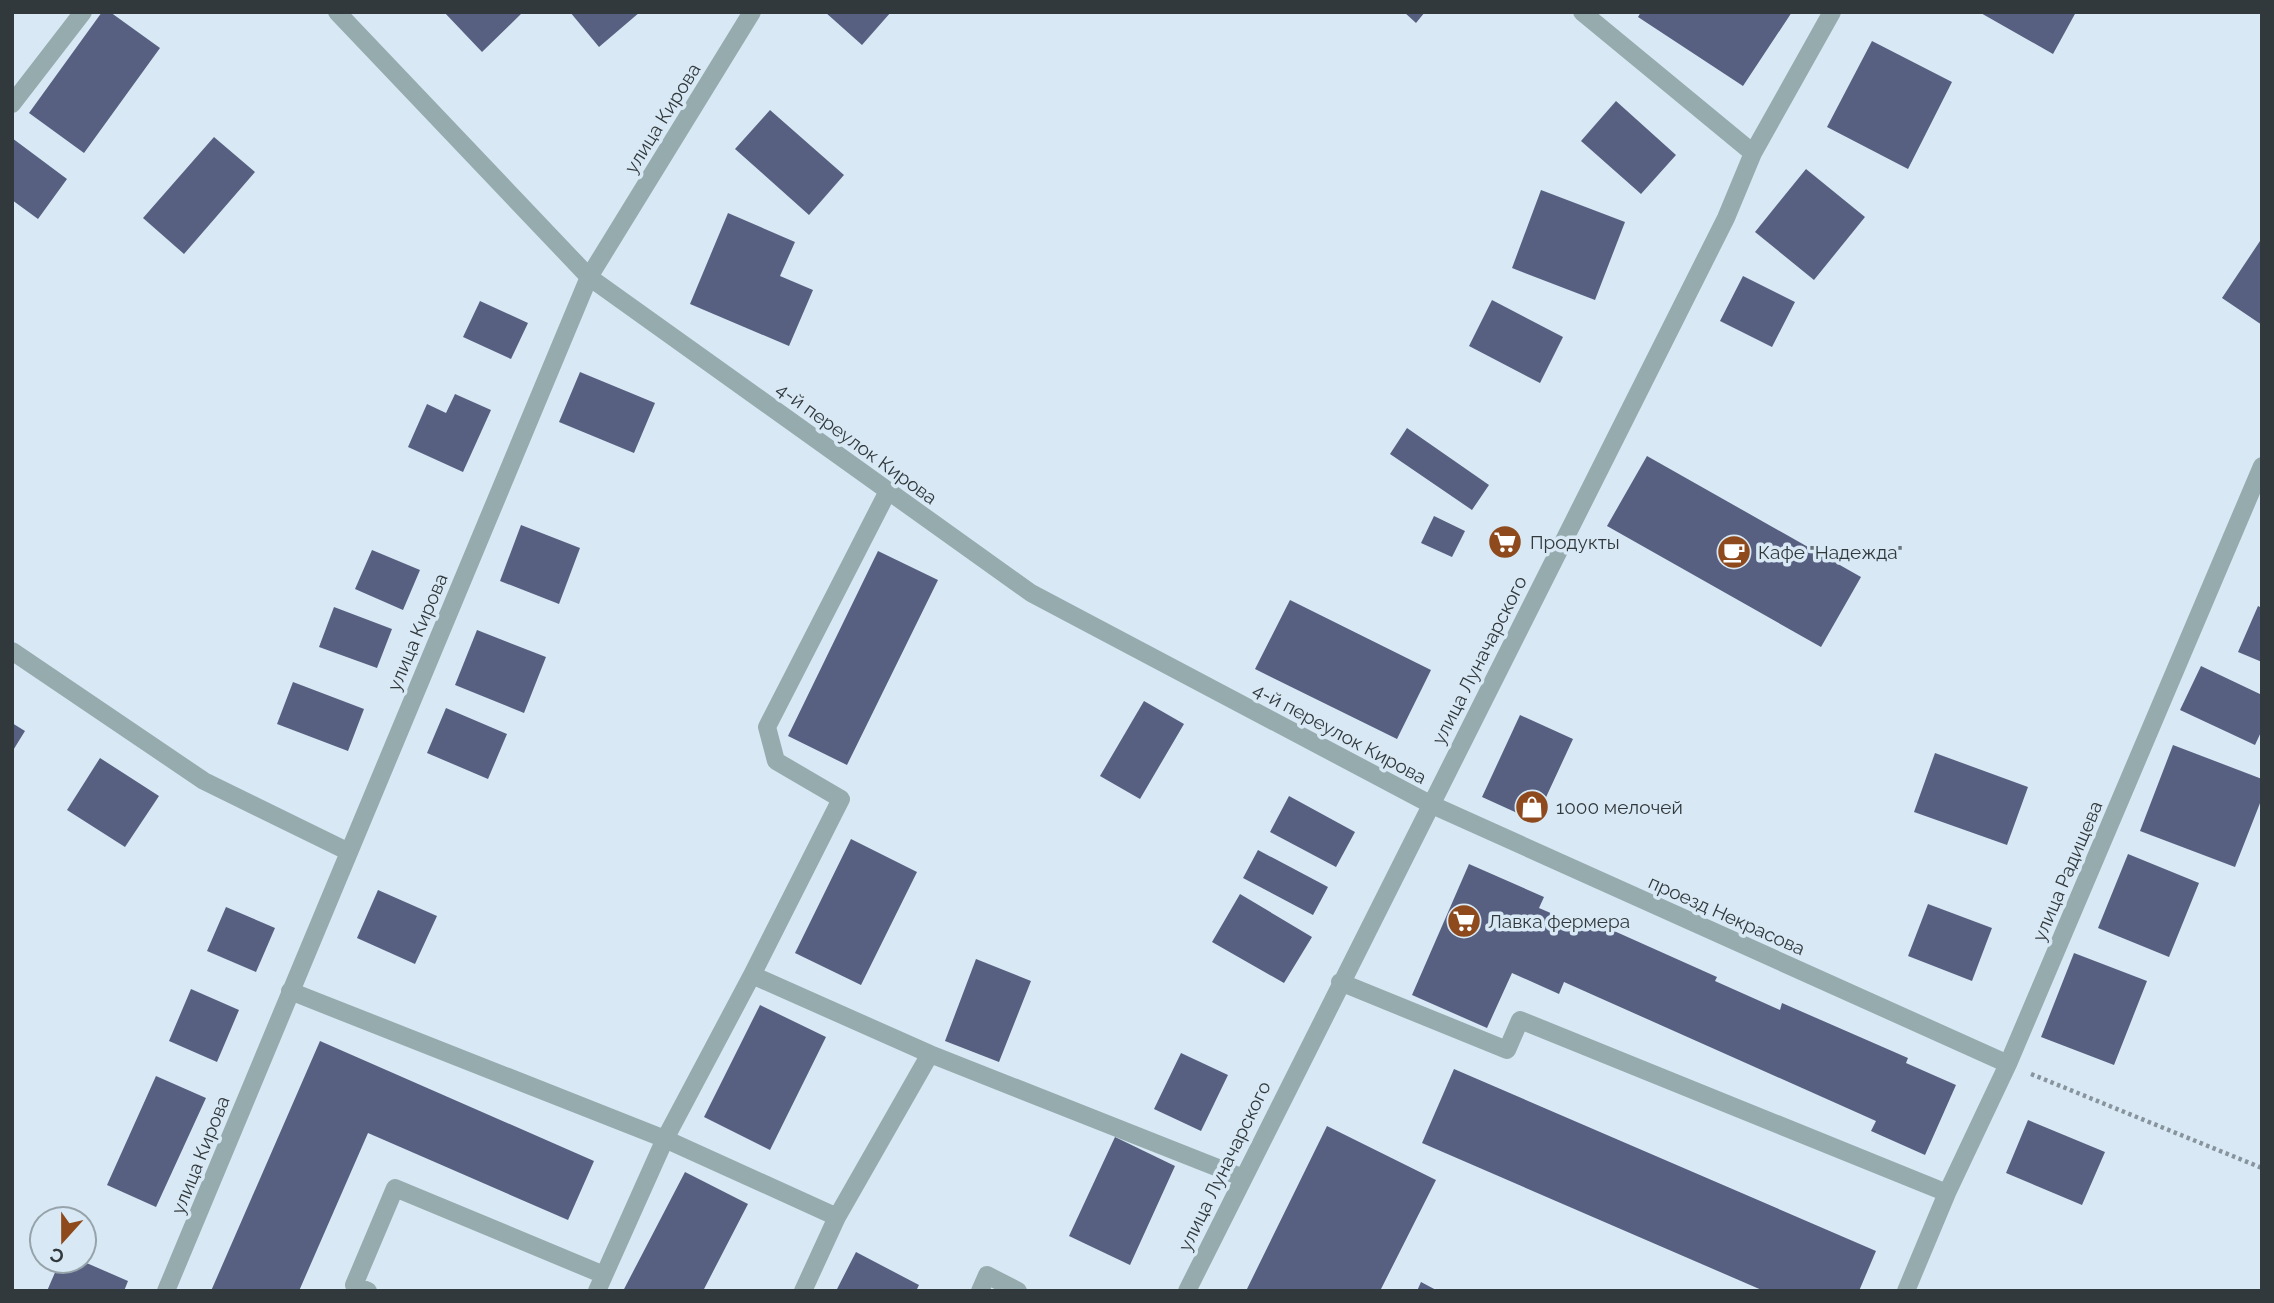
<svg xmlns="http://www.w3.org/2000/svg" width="2274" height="1303" font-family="Raleway,sans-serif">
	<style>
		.building { fill: #586081 }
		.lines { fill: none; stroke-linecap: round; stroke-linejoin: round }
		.path { stroke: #88949d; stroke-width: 4.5; stroke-dasharray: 3.5 3.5; stroke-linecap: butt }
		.minor { stroke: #96abae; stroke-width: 18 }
		.labels { text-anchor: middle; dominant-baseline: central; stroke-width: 7; stroke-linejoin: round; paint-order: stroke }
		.street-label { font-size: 19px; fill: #32393d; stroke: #d8e9f5 }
		.poi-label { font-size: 19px; fill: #32393d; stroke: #d8e9f5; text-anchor: start }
	</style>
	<rect width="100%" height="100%" fill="#d8e9f5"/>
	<path class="building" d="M102,12h8l50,36 -76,105 -55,-40z
		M444,12h79l-41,40z
		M570,12h70l-41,35z
		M825,12h66l-29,33z
		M1404,12h21l-9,11z
		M1641,12h151l-49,74 -105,-69z
		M1979,12h97l-23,42z
		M1872,41l80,41 -44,87 -81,-42z
		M1616,101l60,54 -35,39 -60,-53z
		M770,110l74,65 -35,40 -74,-66z
		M214,137l41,35 -71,82 -41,-36z
		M12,138l55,41 -29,40 -26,-19z
		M1806,169l59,48 -51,63 -59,-48z
		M1541,190l84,32 -30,78 -83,-32z
		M728,213l67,29 -15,34 33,14 -24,56 -99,-42z
		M2260,241l2,2v82l-40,-27z
		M1743,276l52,26 -23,45 -52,-26z
		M1492,300l71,37 -23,46 -71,-37z
		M480,301l48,22 -17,36 -48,-22z
		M580,372l75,31 -21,50 -75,-31z
		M455,394l36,16 -28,62 -55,-25 19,-43 19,9z
		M1407,428l82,57 -17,25 -82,-56z
		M1647,456l214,121 -40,70 -214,-121z
		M1434,516l31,15 -13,26 -31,-14z
		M521,525l59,23 -21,56 -59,-23z
		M372,550l48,20 -17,40 -48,-21z
		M878,551l60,29 -91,185 -59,-29z
		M1290,600l141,70 -34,69 -142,-70z
		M2258,606l4,2v54l-24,-10z
		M334,607l58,22 -15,39 -58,-21z
		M477,630l69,27 -22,56 -69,-28z
		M2201,666l61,29v35l-7,15 -75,-35z
		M293,682l71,27 -16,42 -71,-27z
		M1144,701l40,23 -44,75 -40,-23z
		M446,708l61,26 -19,45 -61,-26z
		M1520,715l53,24 -38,82 -53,-24z
		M12,723l13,8 -13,21z
		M2173,745l89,34v19l-27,69 -95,-36z
		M1935,753l93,34 -21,58 -93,-33z
		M100,758l59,38 -34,51 -58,-37z
		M1289,796l66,36 -19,35 -66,-35z
		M851,839l66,33 -56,113 -66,-32z
		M1258,850l70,37 -15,28 -70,-37z
		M2128,854l71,29 -30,74 -71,-29z
		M1469,864l75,33 -5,11 51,22 4,-8 123,55 -2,4 65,29 2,-7 126,55 -2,5 50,22 -31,70 -54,-24 5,-10 -312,-139 -5,12 -47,-21 -25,55 -75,-33z
		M378,890l59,26 -22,48 -58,-26z
		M1240,894l72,43 -28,46 -72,-41z
		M1928,904l64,24 -20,53 -64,-25z
		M226,907l49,21 -19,44 -49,-21z
		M2074,953l73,28 -33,84 -73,-28z
		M976,959l55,22 -32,81 -54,-21z
		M191,989l48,21 -22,52 -48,-21z
		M760,1005l66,32 -56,113 -66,-33z
		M320,1041l274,120 -26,59 -200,-87 -69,158h-88z
		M1181,1053l47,22 -27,56 -47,-22z
		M1454,1069l422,182 -17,40h-95l-342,-148z
		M156,1076l50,22 -50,109 -49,-22z
		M2028,1120l77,32 -23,53 -76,-32z
		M1327,1126l109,54 -56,111h-134z
		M1115,1137l60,29 -45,99 -61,-29z
		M685,1172l63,32 -45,87h-80z
		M856,1252l63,33 -3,6h-80z
		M60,1261h22l46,20 -4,10h-77z
		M1421,1282l17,9h-21z"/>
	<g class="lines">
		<path class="path" d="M2031,1074l231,94"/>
		<path class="minor" d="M337,12l252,265 442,316 399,211 578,260
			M1582,12l171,141
			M12,104l71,-92
			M12,651l192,130 143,70
			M752,975l89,-176 -65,-38 -9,-34 121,-236
			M1340,982l167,68 13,-30 427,173
			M290,991l375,148 -68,152
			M930,1054l-178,-79 -87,164 172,78 93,-163 311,123
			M166,1291l423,-1014 163,-265
			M368,1291l-14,-6 41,-97 209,87
			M803,1291l34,-74
			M980,1291l7,-16 31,16
			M1187,1291l539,-1073 27,-65 79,-141
			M1906,1291l41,-98 61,-129 254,-598"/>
	</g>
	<defs>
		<g id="supermarket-disc" transform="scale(1.75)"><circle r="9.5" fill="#8e4a1d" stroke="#d8e9f5"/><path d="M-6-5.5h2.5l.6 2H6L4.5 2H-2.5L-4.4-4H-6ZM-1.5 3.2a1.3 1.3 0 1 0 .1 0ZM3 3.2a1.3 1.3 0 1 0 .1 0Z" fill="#fff"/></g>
		<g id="cafe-disc" transform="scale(1.75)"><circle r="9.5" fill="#8e4a1d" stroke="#d8e9f5"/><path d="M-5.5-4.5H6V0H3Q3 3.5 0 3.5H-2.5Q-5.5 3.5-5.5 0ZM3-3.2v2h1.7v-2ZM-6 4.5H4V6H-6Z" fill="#fff"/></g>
		<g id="shop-disc" transform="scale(1.75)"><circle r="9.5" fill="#8e4a1d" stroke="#d8e9f5"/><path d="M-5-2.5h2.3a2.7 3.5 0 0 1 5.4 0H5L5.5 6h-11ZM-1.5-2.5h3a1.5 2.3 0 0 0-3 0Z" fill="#fff"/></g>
	</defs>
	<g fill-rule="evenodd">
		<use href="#supermarket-disc" x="1505" y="542"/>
		<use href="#cafe-disc" x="1734" y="552"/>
		<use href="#shop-disc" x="1532" y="807"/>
		<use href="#supermarket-disc" x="1464" y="921"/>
	</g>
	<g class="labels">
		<g class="street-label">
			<text transform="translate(662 118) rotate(-58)">улица Кирова</text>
			<text transform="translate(857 443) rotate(36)">4-й переулок Кирова</text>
			<text transform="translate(417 632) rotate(-67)">улица Кирова</text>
			<text transform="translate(1479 660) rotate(-63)">улица Луначарского</text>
			<text transform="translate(1340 733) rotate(28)">4-й переулок Кирова</text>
			<text transform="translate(2067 871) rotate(-67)">улица Радищева</text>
			<text transform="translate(1727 915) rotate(24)">проезд Некрасова</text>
			<text transform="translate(200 1155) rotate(-68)">улица Кирова</text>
			<text transform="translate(1224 1166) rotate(-64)">улица Луначарского</text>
		</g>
		<g class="poi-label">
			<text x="1530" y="542">Продукты</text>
			<text x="1758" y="552">Кафе "Надежда"</text>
			<text x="1556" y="807">1000 мелочей</text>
			<text x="1488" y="921">Лавка фермера</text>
		</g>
	</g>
	<rect width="2274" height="1303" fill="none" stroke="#32393d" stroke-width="28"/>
	<g transform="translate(63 1240) rotate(201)"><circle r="33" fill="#d8e9f5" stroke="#96a3ab" stroke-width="2"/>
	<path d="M0-5L12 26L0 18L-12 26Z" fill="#8e4a1d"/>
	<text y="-10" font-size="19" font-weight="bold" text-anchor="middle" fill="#32393d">С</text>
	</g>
</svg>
